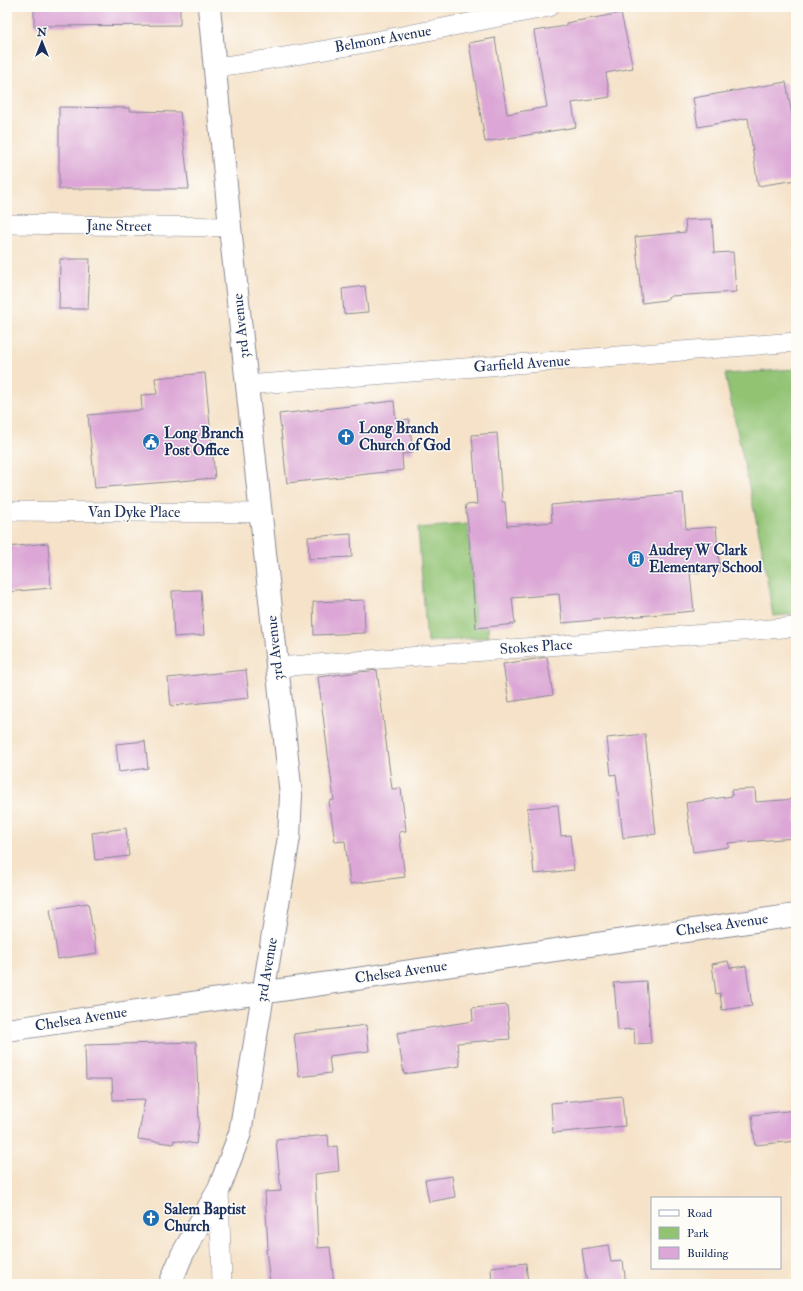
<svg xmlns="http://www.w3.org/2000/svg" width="803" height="1291" font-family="'IM FELL Double Pica',serif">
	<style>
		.green { fill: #91c373; stroke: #567968 }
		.building { fill: #dca7d6 }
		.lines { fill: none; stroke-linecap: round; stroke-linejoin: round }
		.street-casing { stroke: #888893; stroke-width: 20 }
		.secondary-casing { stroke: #888893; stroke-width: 24 }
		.street { stroke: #fff; stroke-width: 19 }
		.secondary { stroke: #fff; stroke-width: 22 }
		.labels { text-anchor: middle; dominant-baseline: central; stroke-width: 3; stroke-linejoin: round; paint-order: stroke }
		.street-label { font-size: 15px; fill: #1b2f5e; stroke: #fdfcf7 }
		.poi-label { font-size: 15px; font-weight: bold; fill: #1b2f5e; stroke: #fdfcf7; text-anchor: start }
	</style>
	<rect width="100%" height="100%" fill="#fdfcf7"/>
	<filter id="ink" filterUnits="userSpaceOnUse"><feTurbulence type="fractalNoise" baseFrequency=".025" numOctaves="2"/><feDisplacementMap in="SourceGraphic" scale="8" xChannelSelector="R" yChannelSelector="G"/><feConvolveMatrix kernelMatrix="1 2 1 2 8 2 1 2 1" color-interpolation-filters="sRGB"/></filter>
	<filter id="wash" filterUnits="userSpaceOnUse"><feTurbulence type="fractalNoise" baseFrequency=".012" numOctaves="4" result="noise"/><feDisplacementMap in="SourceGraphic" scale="16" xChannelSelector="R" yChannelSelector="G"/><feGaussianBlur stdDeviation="0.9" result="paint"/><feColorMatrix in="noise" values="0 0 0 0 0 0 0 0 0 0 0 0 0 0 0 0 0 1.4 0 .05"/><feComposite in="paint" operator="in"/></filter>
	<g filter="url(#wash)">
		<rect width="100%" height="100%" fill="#f5e2c8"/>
		<path class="green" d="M796,369v245l-23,2 -13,-78 -35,-164z
			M468,524l8,103 12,-1 1,11 -62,5 -9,-114z"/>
		<g id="blocks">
			<path class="building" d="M34,7h146v18l-146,1z
				M621,13l12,55 -27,5 4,24 -38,6 4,24 -91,15 -16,-99 26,-5 12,76 40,-7 -13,-76 32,-5v-3z
				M786,82l7,39h3v59l-38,6 -10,-68 -50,9 -5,-29z
				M59,107l71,1v3l50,1 9,77h-130z
				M712,219l2,34 19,-1 3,40 -65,4 -6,4 -23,3 -7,-66 51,-5 -1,-12z
				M60,259h30l-2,50h-29z
				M365,286l3,26 -24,2 -2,-25z
				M205,373l10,105 -120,10 -7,-73 54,-5 -1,-15 16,-1 -2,-16z
				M394,401l2,20 13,-2 4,34 -11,1 1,16 -116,13 -8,-69z
				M497,433l5,69h3l2,24 45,-4 -1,-17 132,-12 3,36 30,-2 4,44 -30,2 4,38 -132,12 -3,-29 -47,4 3,26 -39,4 -8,-104 -3,-19 12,-1 -5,-69z
				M351,534l1,23 -43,2 -1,-22z
				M48,543l3,45 -44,4v-45z
				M201,590l3,45 -30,2 -2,-46z
				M364,600l1,33 -51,2 -1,-33z
				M547,657l6,38 -44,7 -6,-38z
				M246,670l3,28 -78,8 -3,-28z
				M377,670l15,119 9,-1 5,43 -7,1 6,45 -55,7 -5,-43 -10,1 -6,-41 5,-1 -16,-123z
				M645,734l11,100 -33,4 -7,-64 -5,1 -4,-37z
				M145,741l3,27 -29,4 -3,-28z
				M755,789l1,13 40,-3v39l-68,5 1,4 -36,5 -7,-49 46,-7 -1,-6z
				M558,805l3,31 9,-1 4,35 -40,4 -7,-66z
				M126,828l3,28 -34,4 -3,-27z
				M88,903l9,50 -39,6 -8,-50z
				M728,961l2,7 16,-2 6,40 -30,4 -2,-17 -4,1 -4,-30z
				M646,981l5,62 -16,1 -1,-15 -16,1 -4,-47z
				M507,1005l3,34 -53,4 3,23 -56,8 -7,-41 76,-12 -1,-13z
				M366,1025l3,26 -40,5 2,17 -32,4 -5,-43z
				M196,1042l3,81 -3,21 -22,-4 -1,4 -35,-5 7,-40 -32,1 -1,-21h-26l-1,-34z
				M622,1096l3,30 -72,7 -2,-30z
				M796,1110v31l-41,4 -3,-30z
				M328,1135l1,12 8,-1 2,25 -24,3 3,74 12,-1 4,37h-64l-4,-35h2l-3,-57 16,-1 -5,-51z
				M452,1176l3,21 -26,5 -4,-22z
				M608,1245l3,17 12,-1 3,23h-39l-5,-35z
				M526,1263l2,21h-36l-1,-17z"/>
		</g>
	</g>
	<g filter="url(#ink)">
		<use href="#blocks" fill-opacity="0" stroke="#888893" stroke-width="1"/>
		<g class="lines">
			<g class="street-casing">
				<path id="street" d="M216,67c112,-15 222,-38 333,-60
					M7,224l223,3
					M247,385l549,-43
					M7,511l254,2
					M277,667l519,-40
					M219,1189l3,95"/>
			</g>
			<g class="secondary-casing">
				<path id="secondary" d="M7,1030l789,-115
					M170,1284l12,-29 37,-66 21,-56 49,-296 2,-42 -61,-568 -21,-220"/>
			</g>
			<use href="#street" class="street"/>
			<use href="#secondary" class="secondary"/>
		</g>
	</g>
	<defs>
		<g id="church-disc" transform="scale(0.9)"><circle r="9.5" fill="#1f6fb2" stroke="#fdfcf7"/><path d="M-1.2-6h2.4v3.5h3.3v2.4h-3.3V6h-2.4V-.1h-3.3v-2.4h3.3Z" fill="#fff"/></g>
		<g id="civic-disc" transform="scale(0.9)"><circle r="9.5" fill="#1f6fb2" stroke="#fdfcf7"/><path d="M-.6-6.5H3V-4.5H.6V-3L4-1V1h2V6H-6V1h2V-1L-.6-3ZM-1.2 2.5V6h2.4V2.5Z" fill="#fff"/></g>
		<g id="building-disc" transform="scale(0.9)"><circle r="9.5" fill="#1f6fb2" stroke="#fdfcf7"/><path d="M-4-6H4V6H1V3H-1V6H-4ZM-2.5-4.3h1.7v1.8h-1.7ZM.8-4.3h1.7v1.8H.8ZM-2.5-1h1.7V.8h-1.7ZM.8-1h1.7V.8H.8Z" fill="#fff"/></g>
	</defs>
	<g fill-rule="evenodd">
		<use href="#church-disc" x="346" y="437"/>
		<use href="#civic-disc" x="151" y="442"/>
		<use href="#building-disc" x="636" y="559"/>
		<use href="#church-disc" x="151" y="1218"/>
	</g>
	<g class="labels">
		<g class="street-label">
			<text transform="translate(383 39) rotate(-10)">Belmont Avenue</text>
			<text transform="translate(119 226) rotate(1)">Jane Street</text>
			<text transform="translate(241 326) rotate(-96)">3rd Avenue</text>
			<text transform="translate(522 364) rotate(-4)">Garfield Avenue</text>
			<text x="134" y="512">Van Dyke Place</text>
			<text transform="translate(536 647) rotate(-4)">Stokes Place</text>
			<text transform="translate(275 648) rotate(-96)">3rd Avenue</text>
			<text transform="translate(722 925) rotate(-8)">Chelsea Avenue</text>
			<text transform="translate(267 970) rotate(-80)">3rd Avenue</text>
			<text transform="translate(401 972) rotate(-8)">Chelsea Avenue</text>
			<text transform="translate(81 1019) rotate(-9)">Chelsea Avenue</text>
		</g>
		<g class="poi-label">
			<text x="359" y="428">Long Branch<tspan x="359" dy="17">Church of God</tspan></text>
			<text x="164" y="433">Long Branch<tspan x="164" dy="17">Post Office</tspan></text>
			<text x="649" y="550">Audrey W Clark<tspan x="649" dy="17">Elementary School</tspan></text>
			<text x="164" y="1209">Salem Baptist<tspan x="164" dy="17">Church</tspan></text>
		</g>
	</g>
	<rect width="803" height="1291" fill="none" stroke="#fdfcf7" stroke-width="24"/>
	<rect x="651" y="1197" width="130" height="72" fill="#fdfcf7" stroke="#a3aaba"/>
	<rect x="659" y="1210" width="20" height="6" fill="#ffffff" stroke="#a3aaba"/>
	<text x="687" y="1217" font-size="12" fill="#1b2f5e">Road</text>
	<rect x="659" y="1227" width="20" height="12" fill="#91c373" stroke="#a3aaba"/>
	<text x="687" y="1237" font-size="12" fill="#1b2f5e">Park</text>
	<rect x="659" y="1247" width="20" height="12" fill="#dca7d6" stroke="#a3aaba"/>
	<text x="687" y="1257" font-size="12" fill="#1b2f5e">Building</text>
	<g transform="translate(42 42)" stroke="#fdfcf7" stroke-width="3" paint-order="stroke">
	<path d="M0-3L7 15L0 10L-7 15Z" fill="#1b2f5e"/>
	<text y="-6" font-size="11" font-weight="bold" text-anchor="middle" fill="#1b2f5e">N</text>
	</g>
</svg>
